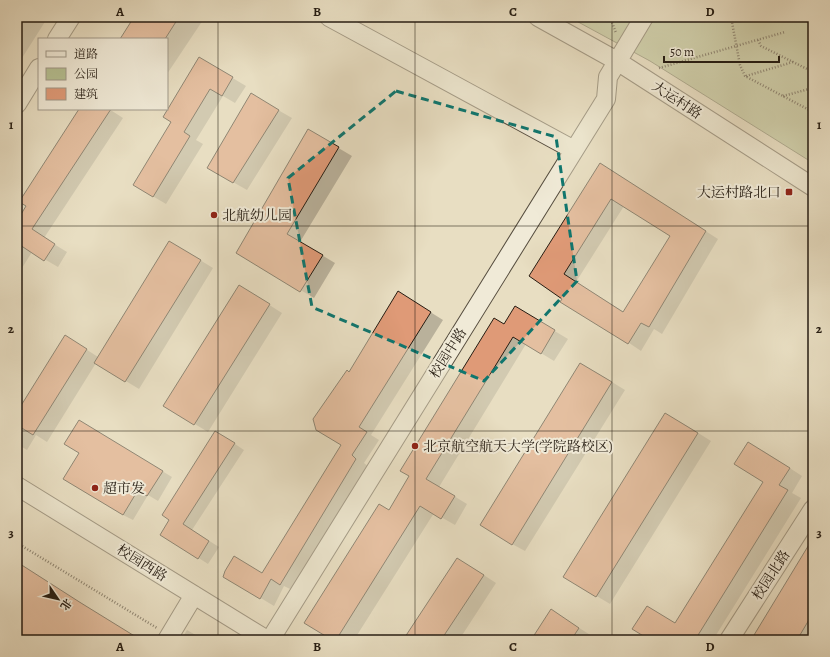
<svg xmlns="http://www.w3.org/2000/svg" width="830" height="657" font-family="Alegreya,'Noto Serif SC',serif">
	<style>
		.green { fill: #b6c193; stroke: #6e6f53 }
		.shadow { fill: #0003; fill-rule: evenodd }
		.building { fill: #df9a77; stroke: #261d13; fill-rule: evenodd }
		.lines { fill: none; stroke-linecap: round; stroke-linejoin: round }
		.minor-casing { stroke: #564d3f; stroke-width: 20 }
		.path { stroke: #261d13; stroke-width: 2.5; stroke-dasharray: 1 2; stroke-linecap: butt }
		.minor { stroke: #f0ead7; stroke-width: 18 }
		.marked { fill: none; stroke: #0f766e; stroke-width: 3; stroke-dasharray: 8 5; stroke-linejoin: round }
		.grid { fill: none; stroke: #261d13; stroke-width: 1; stroke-opacity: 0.55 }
		.poi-dot { fill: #8f2418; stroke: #f0ead7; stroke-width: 1.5 }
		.labels { text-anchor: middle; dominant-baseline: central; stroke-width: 4; stroke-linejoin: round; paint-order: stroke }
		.street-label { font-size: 14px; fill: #261d13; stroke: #f0ead7 }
		.poi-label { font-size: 14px; fill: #261d13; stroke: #f0ead7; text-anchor: start }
		.neatline { fill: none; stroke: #261d13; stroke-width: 1.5 }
		.grid-label { font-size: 13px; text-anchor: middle; font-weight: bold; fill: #261d13 }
	</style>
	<rect width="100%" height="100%" fill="#e8dec2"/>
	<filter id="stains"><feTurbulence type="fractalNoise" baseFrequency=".005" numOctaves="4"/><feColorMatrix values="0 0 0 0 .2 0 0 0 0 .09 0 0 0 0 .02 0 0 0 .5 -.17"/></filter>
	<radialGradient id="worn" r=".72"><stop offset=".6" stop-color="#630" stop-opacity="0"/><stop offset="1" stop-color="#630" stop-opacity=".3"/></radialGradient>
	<path class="green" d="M569,17h244v146l-163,-102z"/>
	<path class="shadow" d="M17,17h31l-31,49z
		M135,17h70l-38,57v-35h-46z
		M199,58l47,28 -11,17 -12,-7 -27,44 7,4 -37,60 -32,-19 38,-63z
		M252,95l40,23 -45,72 -39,-22z
		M81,109h28l14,9 -79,120 23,14 -9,15 -26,-15 -15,24v-53z
		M308,130l44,26 -52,86 35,21 -21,35 -77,-46z
		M613,172l105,67 -56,95 -8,-5 -13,22 -111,-75zM624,206l47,30 -47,76 -48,-30z
		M182,249l31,19 -74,121 -43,-26 -49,79 -11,-7 -9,15 -10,-6v-30l61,-70 20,13z
		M252,294l30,19 -74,119 -43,-26z
		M411,300l32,20 -72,115 8,5 -15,23 5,4 -75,124 -10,-5 -10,20 -50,-30 39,-2 80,-129 6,-72z
		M528,315l40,24 -14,22 -28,-17 -87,143 28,17 -12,21 -21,-12 -80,127h-20l56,-129 114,-186z
		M594,371l31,19 -100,161 -13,-7z
		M679,421l32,20 -101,163 -45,-27z
		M89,427l83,50 -14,24 -10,-6 -15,25 -10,-5 -43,-62z
		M226,438l18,12 -52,80 27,17 -11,17 -46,-30z
		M762,450l40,26 -10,17 9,5 -88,142h-61l23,-16 89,-142z
		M813,540v100h-61z
		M470,566l26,17 -37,57h-55z
		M552,611l40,25 -3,4h-57z
		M187,630l17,10h-23z"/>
	<path class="building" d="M134,17h45l-14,22h-45z
		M199,57l34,20 -11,19 -12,-7 -26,43 6,4 -37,61 -20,-12 38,-63 -8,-5z
		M251,93l28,17 -46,73 -26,-15z
		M79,109h32l-79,120 23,15 -11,17 -27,-18v-22l9,-15 -7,-4z
		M308,129l31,18 -52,87 36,21 -23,37 -64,-39z
		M600,163l106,68 -57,96 -8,-4 -13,21 -68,-42 2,-3 -33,-23zM611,199l59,37 -47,76 -59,-38z
		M169,241l32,19 -76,122 -31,-19z
		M239,285l31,19 -76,121 -31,-19z
		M398,291l33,21 -72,115 8,5 -15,23 4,4 -76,126 -9,-6 -11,20 -37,-22 2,-6 9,-15 28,17 79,-128 -25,-15 -3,-11 34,-49 2,2z
		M515,306l40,24 -14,24 -28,-17 -87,142 29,17 -14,23 -21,-13 -84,134h-4l-28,-17 75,-119 10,6 20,-34 -9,-5 94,-153 10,6z
		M65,335l22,14 -54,86 -16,-10v-13z
		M580,363l32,19 -100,163 -32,-20z
		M665,413l33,20 -102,164 -33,-20z
		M79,420l84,51 -16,25 -9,-6 -15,25 -60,-36 16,-26 -15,-9z
		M215,431l20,12 -52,81 26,17 -11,18 -38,-24 9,-15 -7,-5z
		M748,442l42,26 -11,17 9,5 -93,150h-45l-18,-11 15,-23 28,17 88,-141 -29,-18z
		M813,538v75l-16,27h-46z
		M457,558l27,17 -43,65h-38z
		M17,562l64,41 60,37h-124z
		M551,609l28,19 -8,12h-40z"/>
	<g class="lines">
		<g class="minor-casing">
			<path id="minor" d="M329,17l245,133
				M538,17l79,44 196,126
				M57,39l14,-22
				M17,104l22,-36
				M17,486l250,154
				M167,640l27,-45
				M270,640l336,-541 2,-22 36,-60
				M729,640l84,-131"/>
		</g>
		<path class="path" d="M610,17l6,16
			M731,17l9,48 5,11 68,36
			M808,17l5,2
			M758,40l3,6 52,26
			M659,68l126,-36
			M746,76l47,-14
			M783,96l30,-8
			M17,543l140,85"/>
		<use href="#minor" class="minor"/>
	</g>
	<path d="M0 0H830V657H0ZM396,91l160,46 21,144 -93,100 -172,-74 -24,-129z" fill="#e8dec2" fill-opacity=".55" fill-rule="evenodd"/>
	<path class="marked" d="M396,91l160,46 21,144 -93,100 -172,-74 -24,-129z"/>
	<path class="grid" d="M218,17v623M415,17v623M612,17v623M17,226h796M17,431h796"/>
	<g class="poi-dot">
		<rect x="785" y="188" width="8" height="8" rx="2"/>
		<circle cx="214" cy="215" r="4"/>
		<circle cx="415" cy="446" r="4"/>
		<circle cx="95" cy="488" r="4"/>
	</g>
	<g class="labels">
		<g class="street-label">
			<text transform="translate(677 100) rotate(33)">大运村路</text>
			<text transform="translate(448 353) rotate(-58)">校园中路</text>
			<text transform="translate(142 563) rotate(32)">校园西路</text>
			<text transform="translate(771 575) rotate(-57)">校园北路</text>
		</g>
		<g class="poi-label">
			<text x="781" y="192" text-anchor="end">大运村路北口</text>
			<text x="222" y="215">北航幼儿园</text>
			<text x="423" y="446">北京航空航天大学(学院路校区)</text>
			<text x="103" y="488">超市发</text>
		</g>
	</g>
	<rect width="830" height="657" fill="none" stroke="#e8dec2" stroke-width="44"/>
	<rect x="38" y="38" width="130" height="72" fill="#f0ead7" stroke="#9f9889"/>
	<rect x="46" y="51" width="20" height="6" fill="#f0ead7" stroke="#9f9889"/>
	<text x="74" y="58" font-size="12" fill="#261d13">道路</text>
	<rect x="46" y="68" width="20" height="12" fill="#b6c193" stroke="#9f9889"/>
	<text x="74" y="78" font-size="12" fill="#261d13">公园</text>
	<rect x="46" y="88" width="20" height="12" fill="#df9a77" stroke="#9f9889"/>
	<text x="74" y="98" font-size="12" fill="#261d13">建筑</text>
	<g transform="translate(58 599) rotate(124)" stroke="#f0ead7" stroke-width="3" paint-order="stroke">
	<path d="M0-3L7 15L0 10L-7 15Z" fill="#261d13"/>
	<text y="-6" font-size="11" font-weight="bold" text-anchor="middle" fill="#261d13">北</text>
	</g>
	<path d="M664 56v6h115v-6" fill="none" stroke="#261d13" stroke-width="2"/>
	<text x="670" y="56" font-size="12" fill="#261d13" stroke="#f0ead7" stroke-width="3" paint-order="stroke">50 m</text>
	<rect x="22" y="22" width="786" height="613" class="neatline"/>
	<g class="grid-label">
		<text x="120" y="16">A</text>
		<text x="317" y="16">B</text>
		<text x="513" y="16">C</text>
		<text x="710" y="16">D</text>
		<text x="11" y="129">1</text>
		<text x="819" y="129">1</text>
		<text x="11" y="333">2</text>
		<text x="819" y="333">2</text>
		<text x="11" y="537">3</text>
		<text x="819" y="537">3</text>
		<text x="120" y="651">A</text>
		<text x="317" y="651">B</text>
		<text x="513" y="651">C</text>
		<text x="710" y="651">D</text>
	</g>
	<rect width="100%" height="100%" filter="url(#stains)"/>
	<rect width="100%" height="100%" fill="url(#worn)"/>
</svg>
